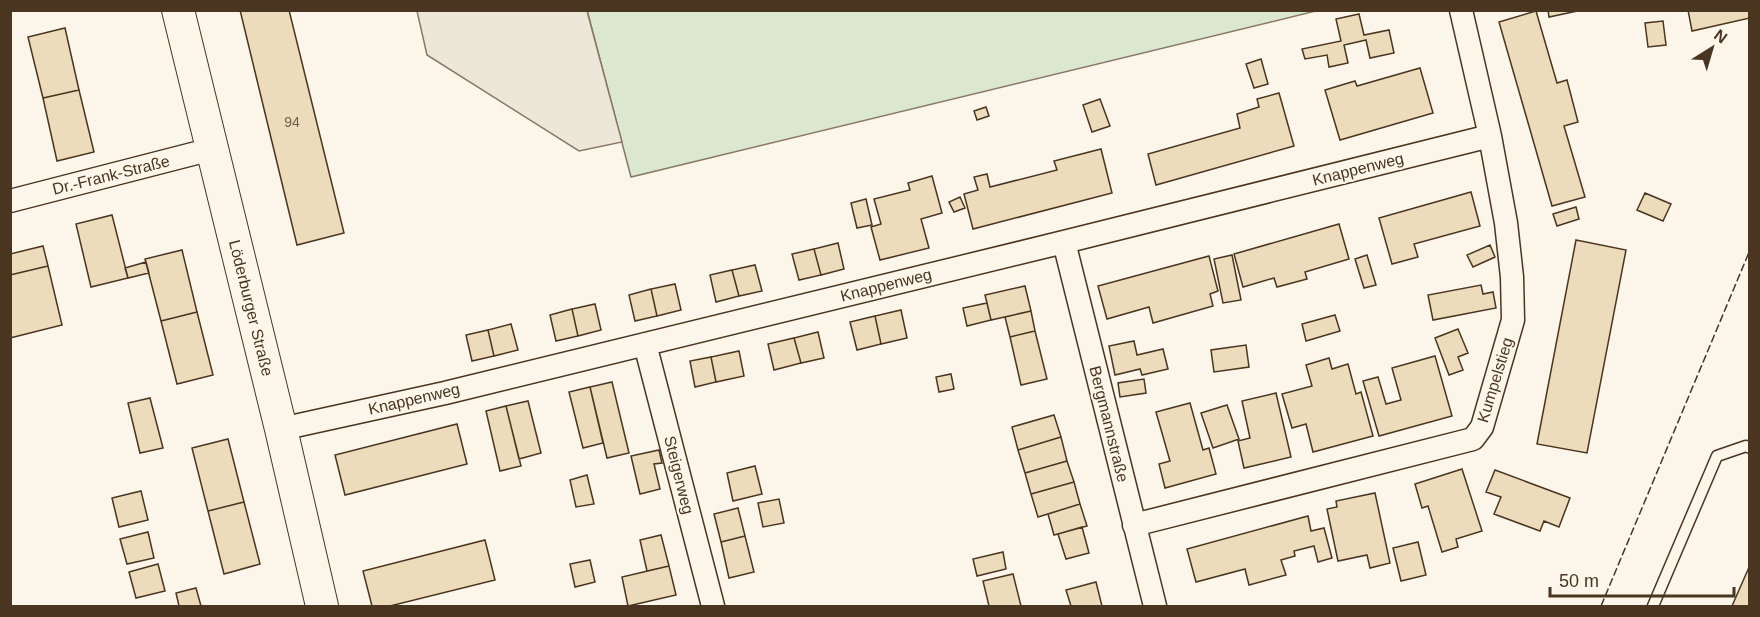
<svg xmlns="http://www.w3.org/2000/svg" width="1760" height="617" font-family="Arial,sans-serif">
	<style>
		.green { fill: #dce7d0; stroke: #887966; stroke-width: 1.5 }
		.parking { fill: #ede7d9; stroke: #887966; stroke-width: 1.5 }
		.building { fill: #ecdcbc; stroke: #4a3520; stroke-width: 1.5 }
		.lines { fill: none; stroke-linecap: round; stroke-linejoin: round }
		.lane-casing { stroke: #4a3520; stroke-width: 13 }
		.street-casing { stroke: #4a3520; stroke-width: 25 }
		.secondary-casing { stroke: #4a3520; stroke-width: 34 }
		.lane { stroke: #fbf6e9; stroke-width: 10 }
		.street { stroke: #fbf6e9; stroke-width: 22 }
		.secondary { stroke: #fbf6e9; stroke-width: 32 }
		.fence { stroke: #4a3520; stroke-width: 1.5; stroke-dasharray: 8 3; stroke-linecap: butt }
		.labels { text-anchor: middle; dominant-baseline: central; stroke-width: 4.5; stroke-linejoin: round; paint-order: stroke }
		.number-label { font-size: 14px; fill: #725f47 }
		.street-label { font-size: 16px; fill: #4a3520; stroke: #fbf6e9 }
	</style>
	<rect width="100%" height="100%" fill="#fbf6e9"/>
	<path class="green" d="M587,10h729v1l-685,166z"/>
	<path class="parking" d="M417,11h170l35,131 -43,9 -152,-96z"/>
	<path class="building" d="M240,10h49l55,223 -47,12z
		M1548,10h34l-33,7z
		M1688,10h62v8l-58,13z
		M1536,11l21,72 10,-3 11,42 -14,4 21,71 -33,9 -53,-184z
		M1359,14l5,21 25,-5 5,23 -24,5 -4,-18 -22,5 4,18 -19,4 -2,-12 -22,4 -3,-10 39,-8 -5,-22z
		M1663,21l3,24 -18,2 -3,-24z
		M65,28l14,62 -36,8 -15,-61z
		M1261,59l7,25 -14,4 -8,-24z
		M1420,68l13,45 -93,27 -15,-50 30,-9 2,5z
		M79,90l15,62 -37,9 -14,-63z
		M1279,93l15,53 -138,39 -8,-31 92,-26 -3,-14 22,-7 -2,-8z
		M1100,99l10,27 -18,6 -9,-27z
		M986,107l3,9 -12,4 -3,-9z
		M1101,149l11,44 -139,36 -9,-35 14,-4 -4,-13 13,-3 3,13 67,-17 -3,-9z
		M932,176l10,37 -21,6 8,29 -49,12 -9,-33 10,-3 -7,-25 36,-9 -2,-7z
		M1471,192l9,34 -66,18 4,13 -26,7 -13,-46z
		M1645,193l26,11 -8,17 -26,-11z
		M960,197l5,11 -11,4 -5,-10z
		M866,199l6,26 -15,3 -6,-25z
		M1576,207l3,12 -22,7 -4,-12z
		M112,215l16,63 -37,9 -15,-63z
		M1339,224l10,35 -44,13 2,7 -30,8 -3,-9 -31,9 -9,-33z
		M1576,240l50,10 -39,203 -50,-9z
		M838,243l6,26 -23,6 -7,-26z
		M1490,245l5,12 -22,10 -6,-12z
		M43,246l5,20 -38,9v-21z
		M814,249l7,26 -22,5 -7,-26z
		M182,250l15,62 -36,9 -16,-62z
		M1232,255l9,45 -18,3 -9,-44z
		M1367,255l9,30 -12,3 -9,-29z
		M1209,256l9,35 -8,3 3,12 -60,17 -4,-16 -42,12 -9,-33z
		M146,262l3,11 -21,5 -3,-10z
		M755,265l7,26 -23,5 -7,-26z
		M48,266l14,59 -52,13v-63z
		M732,270l7,26 -23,6 -6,-27z
		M675,284l6,26 -24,6 -6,-27z
		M1481,285l2,9 10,-2 3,16 -63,12 -5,-25z
		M1025,286l6,25 -40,9 -6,-25z
		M651,289l6,27 -22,5 -6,-26z
		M987,303l4,17 -24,6 -4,-18z
		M595,304l6,26 -23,6 -6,-27z
		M572,309l6,27 -22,5 -6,-26z
		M901,310l6,28 -26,6 -6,-28z
		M1031,311l4,20 -25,6 -5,-20z
		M197,312l16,63 -36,9 -16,-63z
		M1335,315l5,16 -34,10 -4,-17z
		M875,316l6,28 -24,6 -7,-28z
		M511,324l7,26 -24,6 -6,-26z
		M1458,329l10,24 -10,4 5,13 -14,5 -14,-37z
		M488,330l6,26 -22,5 -6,-26z
		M1035,331l12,48 -26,6 -11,-48z
		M818,332l6,26 -23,5 -7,-25z
		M794,338l7,25 -27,7 -6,-26z
		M1134,341l3,14 26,-6 5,20 -26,6 -2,-6 -25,6 -6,-29z
		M1246,345l3,22 -35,5 -3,-22z
		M739,351l5,25 -28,6 -5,-25z
		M1435,356l17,60 -73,20 -16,-55 15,-4 8,27 15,-4 -9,-32z
		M711,357l5,25 -21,5 -5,-26z
		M1329,358l3,11 16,-5 8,30 5,-2 12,44 -60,16 -7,-28 -14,4 -10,-34 30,-8 -6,-21z
		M951,374l3,15 -15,3 -3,-15z
		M1144,379l2,14 -26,4 -2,-14z
		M612,382l17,71 -22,5 -17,-71z
		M590,387l13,56 -20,5 -14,-56z
		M1276,393l15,64 -47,11 -6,-27 12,-3 -8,-37z
		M150,398l13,50 -23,5 -12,-50z
		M528,401l13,52 -22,6 -13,-53z
		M1190,403l13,47 6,-2 7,26 -51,14 -6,-24 11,-3 -14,-49z
		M1227,405l12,34 -26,9 -12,-35z
		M506,406l15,60 -21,5 -14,-60z
		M1054,415l7,22 -43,13 -6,-23z
		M457,424l10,40 -122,31 -10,-40z
		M1061,437l6,24 -42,12 -7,-23z
		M228,439l16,63 -36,9 -16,-63z
		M659,450l3,13 -8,1 6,25 -20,5 -9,-38z
		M1067,461l7,21 -43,12 -6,-21z
		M755,466l7,28 -29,7 -6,-28z
		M1462,469l20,62 -26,8 2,8 -16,5 -14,-46 -6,2 -7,-24z
		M1495,470l75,28 -11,29 -15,-6 -4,10 -46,-17 7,-17 -15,-5z
		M587,475l7,29 -18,3 -6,-27z
		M1074,482l6,22 -42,13 -7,-23z
		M141,491l7,29 -29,7 -7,-29z
		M1375,493l15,70 -20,5 -3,-13 -29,6 -11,-52 10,-2 -1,-6z
		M779,499l5,24 -21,4 -5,-24z
		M244,502l16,62 -36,10 -16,-63z
		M1080,504l7,22 -33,9 -6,-21z
		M738,508l7,28 -24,6 -7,-28z
		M1308,516l3,15 13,-3 8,30 -14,4 -4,-16 -20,5 1,5 -14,4 5,15 -37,10 -4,-16 -49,13 -9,-33z
		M1082,527l7,26 -23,6 -8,-25z
		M148,532l6,26 -27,6 -7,-25z
		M661,535l8,31 -22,5 -7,-31z
		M745,536l9,36 -25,6 -8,-36z
		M485,540l10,40 -105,26h-18l-9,-35z
		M1418,542l8,33 -25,6 -8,-33z
		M1003,552l3,17 -29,7 -4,-17z
		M590,560l5,22 -20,5 -5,-23z
		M158,564l7,27 -29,7 -7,-26z
		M1750,565v41h-18z
		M669,566l7,29 -48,11 -6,-29z
		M1013,574l8,32h-32l-6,-25z
		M1096,582l6,24h-31l-5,-16z
		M196,588l5,18h-22l-3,-13z"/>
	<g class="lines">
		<g class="lane-casing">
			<path id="lane" d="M1653,606l64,-150 29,-10 4,2"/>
		</g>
		<g class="street-casing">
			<path id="street" d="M10,201l202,-52
				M1064,242l91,364
				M645,344l68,262
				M281,429l164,-36 619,-151 426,-106
				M1134,525l339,-86 9,-12 31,-107 -1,-43 -6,-54 -16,-87 -29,-126"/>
		</g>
		<g class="secondary-casing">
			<path id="secondary" d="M178,10l103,419 41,177"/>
		</g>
		<use href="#lane" class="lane"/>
		<use href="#street" class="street"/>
		<use href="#secondary" class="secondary"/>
		<path class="fence" d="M1601,606l149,-356"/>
	</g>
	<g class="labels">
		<g class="number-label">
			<text x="292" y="122">94</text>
		</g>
		<g class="street-label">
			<text transform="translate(1358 169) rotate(-14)">Knappenweg</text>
			<text transform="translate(111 175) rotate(-14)">Dr.-Frank-Straße</text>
			<text transform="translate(886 285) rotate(-14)">Knappenweg</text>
			<text transform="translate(251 308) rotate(76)">Löderburger Straße</text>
			<text transform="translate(1495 380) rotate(-73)">Kumpelstieg</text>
			<text transform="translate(414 399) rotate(-13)">Knappenweg</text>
			<text transform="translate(1109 424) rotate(76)">Bergmannstraße</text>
			<text transform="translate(679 475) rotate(76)">Steigerweg</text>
		</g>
	</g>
	<rect width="1760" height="617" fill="none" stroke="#4a3520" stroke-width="24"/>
	<g transform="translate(1712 48) rotate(37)" stroke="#fbf6e9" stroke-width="4.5" paint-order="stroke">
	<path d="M0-4.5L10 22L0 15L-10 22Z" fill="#4a3520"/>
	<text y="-9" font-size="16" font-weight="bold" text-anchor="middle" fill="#4a3520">N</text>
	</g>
	<path d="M1550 587v9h184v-9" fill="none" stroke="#4a3520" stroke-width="3"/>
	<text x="1559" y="587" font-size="18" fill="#4a3520" stroke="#fbf6e9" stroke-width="4.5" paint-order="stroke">50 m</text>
</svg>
